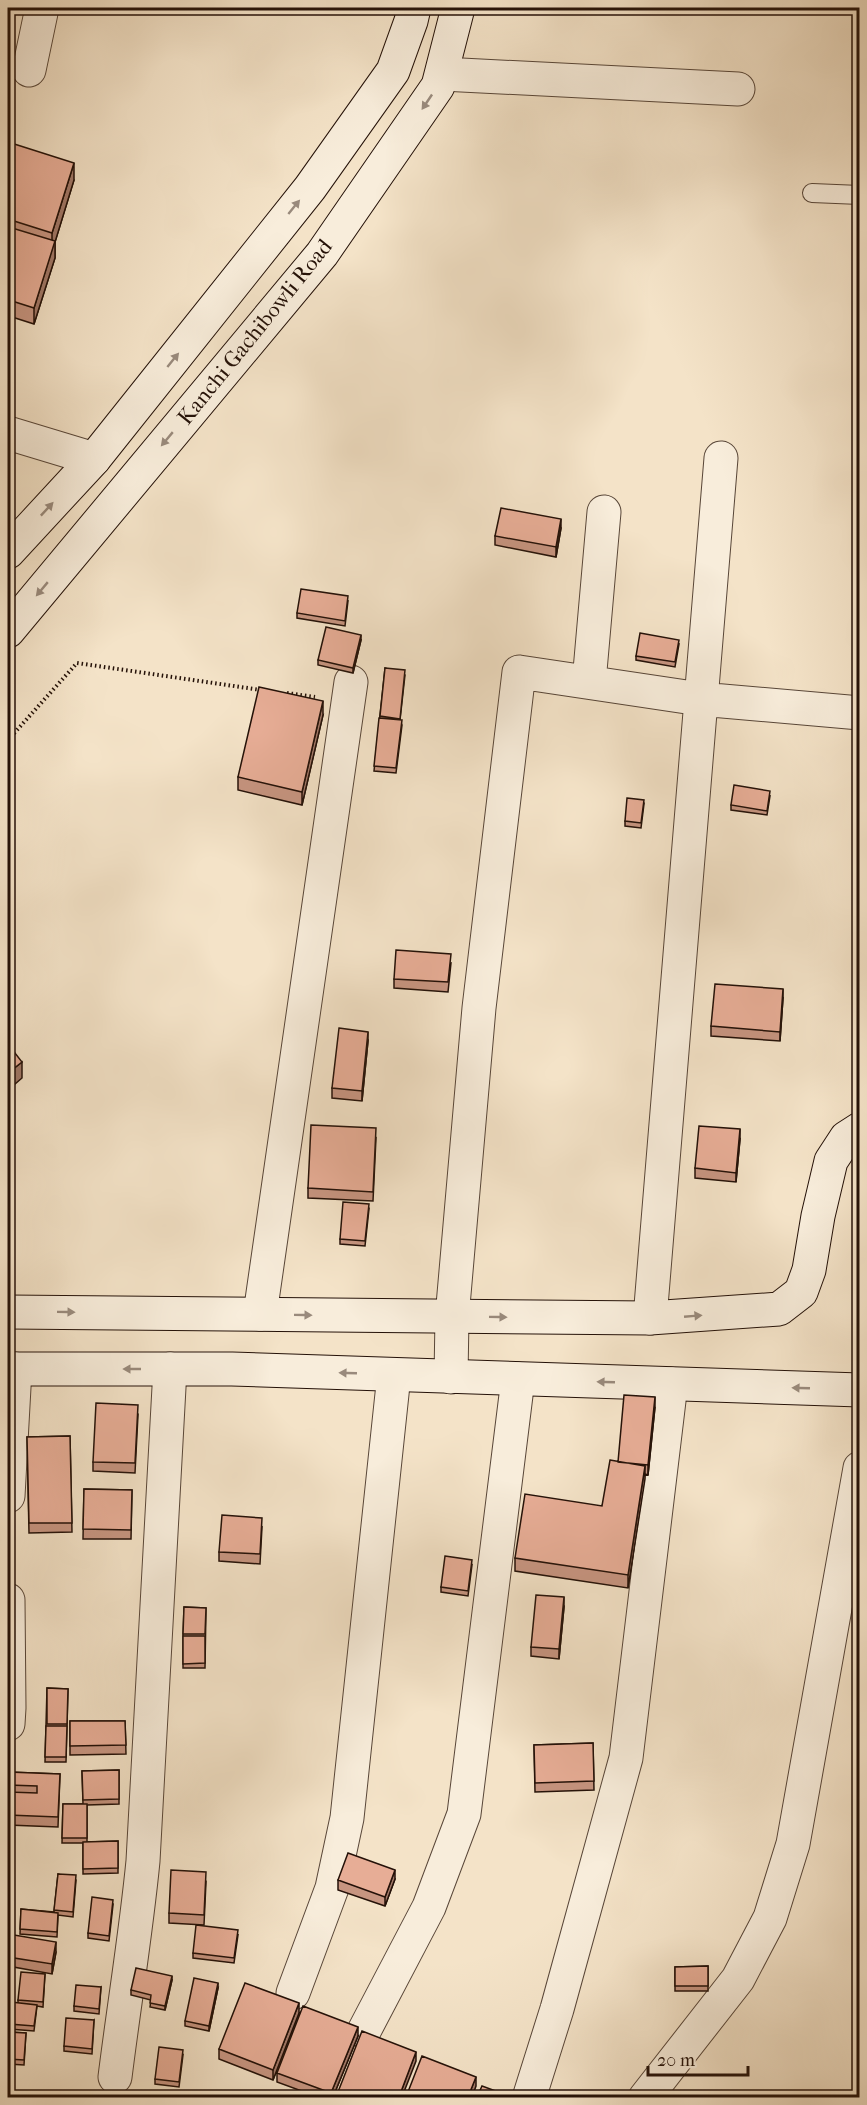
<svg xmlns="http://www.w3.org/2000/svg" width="867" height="2105" font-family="'IM FELL French Canon',serif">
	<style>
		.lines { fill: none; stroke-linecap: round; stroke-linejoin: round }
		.lane-casing { stroke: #584638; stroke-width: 20 }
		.street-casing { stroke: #584638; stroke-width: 35 }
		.secondary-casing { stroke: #241108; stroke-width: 35 }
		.path { stroke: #241108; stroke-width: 4; stroke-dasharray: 1.5 3; stroke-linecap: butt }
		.lane { stroke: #f8eddb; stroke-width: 18 }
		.street { stroke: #f8eddb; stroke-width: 33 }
		.secondary { stroke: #f8eddb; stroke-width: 33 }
		.wall { fill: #c79581; stroke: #241108; stroke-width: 1.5 }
		.shaded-wall { fill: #a27969; stroke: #241108; stroke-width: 1.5 }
		.building { fill: #e7ad96; stroke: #241108; stroke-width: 1.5 }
		.oneway { fill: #998a7c }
		.labels { text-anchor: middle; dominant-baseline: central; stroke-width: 5; stroke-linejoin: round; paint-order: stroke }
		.street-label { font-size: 22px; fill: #241108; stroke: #f8eddb }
	</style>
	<rect width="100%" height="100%" fill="#f4e3c8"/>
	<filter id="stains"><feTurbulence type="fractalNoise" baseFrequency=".00333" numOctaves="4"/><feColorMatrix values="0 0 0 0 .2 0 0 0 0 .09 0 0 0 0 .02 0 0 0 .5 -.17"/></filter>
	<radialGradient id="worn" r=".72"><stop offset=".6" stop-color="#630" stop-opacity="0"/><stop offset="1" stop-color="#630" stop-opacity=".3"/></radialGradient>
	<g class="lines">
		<g class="lane-casing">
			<path id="lane" d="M812,193l48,2"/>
		</g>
		<g class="street-casing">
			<path id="street" d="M29,70l13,-62
				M442,74l296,15
				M8,433l86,26
				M589,682l15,-170
				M260,1314l91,-632
				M650,1318l71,-860
				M451,1377l1,-60 27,-309 40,-336 181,27 160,14
				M8,1496l7,-127
				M8,1600l1,108 -1,16
				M293,1993l39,-105 15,-70 47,-443
				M364,2031l65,-124 35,-93 54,-435
				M115,2077c9,-72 21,-144 28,-216l27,-492
				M529,2098l28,-89 69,-251 45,-374
				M645,2098l93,-119 32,-61 23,-74 67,-376"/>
		</g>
		<g class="secondary-casing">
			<path id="secondary" d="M8,552l86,-93 216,-271 83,-117 18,-50 3,-13
				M8,631l314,-377 116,-168 20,-78
				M8,1312l642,6 129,-9 22,-17 8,-22 9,-54 13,-55 15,-23 14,-9
				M8,1369h224l628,21"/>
		</g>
		<path class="path" d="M287,693l28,4
			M8,740l69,-77 184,27"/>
		<use href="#lane" class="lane"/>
		<use href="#street" class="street"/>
		<use href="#secondary" class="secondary"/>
	</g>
	<path class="wall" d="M8,142l66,38 -19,62v16l-21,66 -22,-7 -4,14z
		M561,528l-5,29 -61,-12v-9z
		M348,601l-3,25 -48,-8v-5z
		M361,640l-8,33 -35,-8v-5z
		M679,644l-4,23 -39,-7v-4z
		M385,668l20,7 -5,45 2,5 -6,48 -22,-2z
		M323,715l-21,90 -64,-15v-13z
		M770,796l-3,19 -36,-5v-5z
		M644,804l-3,24 -16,-2v-5z
		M451,963l-3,29 -54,-4v-9z
		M783,998l-3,43 -69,-5v-10z
		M368,1041l-6,60 -30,-3v-10z
		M376,1138l-3,63 -65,-3v-10z
		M740,1139l-4,43 -41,-4v-10z
		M369,1209l-4,37 -25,-2v-5z
		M655,1407l-7,68 -3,-1 -17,114 -113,-17v-13l87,-52 16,-44z
		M138,1415l-3,58 -42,-2v-9z
		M70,1436l2,96 -43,1 -2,-96z
		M84,1489l48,1 -1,49h-48z
		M262,1527l-2,37 -41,-3v-9z
		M472,1565l-4,31 -27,-4v-5z
		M184,1607l22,1 -1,60h-22v-32z
		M564,1607l-5,52 -28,-3v-9z
		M47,1688l21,1 -2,73h-21z
		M70,1721h55l1,33 -56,1z
		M593,1743l1,47 -59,2 -1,-47z
		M119,1770v34l-32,1v37l31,-1v32l-35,1v-31h-21l1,-39h20l-1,-33z
		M8,1772l52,2 -2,53 -50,-2z
		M58,1874l18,6 -3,37 -15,-2 -1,22 -37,-3 1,-25 33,3z
		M395,1879l-10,27 -47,-16v-10z
		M206,1882l-2,43 -35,-2v-10z
		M113,1905l-4,36 -21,-3v-5z
		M8,1934l48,18 -4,22 -44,-8z
		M238,1935l-4,28 -41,-5v-5z
		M708,1966v25h-33v-24z
		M45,1974l-2,33 -6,-1 -3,25 -25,-2v-5l9,-21v-3z
		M172,1980l-7,30 -15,-3 1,-7 -20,-5v-5z
		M101,1987l-2,27 -25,-3v-5z
		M218,1988l-9,43 -24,-5v-5z
		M299,2013l-26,67 -54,-21v-10z
		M94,2020l-2,34 -28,-3v-5z
		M8,2032l18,1 -2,32 -16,-1z
		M358,2036l-25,61h-15l-41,-15v-9z
		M183,2055l-4,32 -24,-3v-5z"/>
	<path class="shaded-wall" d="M74,163v17l-19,62v16l-21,66v-16l18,-59v-16z
		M12,301v16l-4,14v-17z
		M561,519v9l-5,29v-10z
		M361,635v5l-8,33v-5z
		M323,701v14l-21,90v-13z
		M783,989v9l-3,43v-9z
		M368,1032v9l-6,60v-10z
		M22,1062v16l-14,12v-17z
		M740,1129v10l-4,43v-9z
		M655,1397v10l-7,68v-10z
		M645,1466v13l-17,109v-13z
		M564,1597v10l-5,52v-10z
		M395,1870v9l-10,27v-9z
		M56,1942v10l-4,22v-10z
		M172,1976v4l-7,30v-4z
		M218,1983v5l-9,43v-5z
		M299,2003v10l-26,67v-10z
		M358,2027v9l-25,61h-2v-4z
		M416,2052v9l-14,36h-3z
		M476,2077v9l-4,11h-4z"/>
	<path class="building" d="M8,142l66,21 -22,70 -38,-12 -2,7 43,13 -21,67 -22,-7 -4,13z
		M501,508l60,11 -5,28 -61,-11z
		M301,589l47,7 -3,25 -48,-8z
		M326,627l35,8 -8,33 -35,-8z
		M640,633l39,7 -4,22 -39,-6z
		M385,668l20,2 -5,49 -20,-3z
		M259,687l64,14 -21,91 -64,-15z
		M379,718l23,2 -6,48 -22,-2z
		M734,785l36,6 -3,20 -36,-6z
		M627,798l17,2 -3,23 -16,-2z
		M396,950l55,4 -3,28 -54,-3z
		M715,984l68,5 -3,43 -69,-6z
		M339,1028l29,4 -6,59 -30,-3z
		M8,1044l14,18 -14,11z
		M311,1125l65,3 -3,64 -65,-4z
		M699,1126l41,3 -4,44 -41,-5z
		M343,1202l26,2 -4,37 -25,-2z
		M624,1395l31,2 -7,68 -30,-3z
		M96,1403l42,2 -3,58 -42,-1z
		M70,1436l2,87h-43l-2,-86z
		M610,1460l35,6 -17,109 -113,-17 10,-64 77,12z
		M84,1489l48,1 -1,40 -48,-1z
		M222,1515l40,3 -2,36 -41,-2z
		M445,1556l27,4 -4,31 -27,-4z
		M536,1595l28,2 -5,52 -28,-2z
		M184,1607l22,1 -1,26h-22z
		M183,1636h22v27l-22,1z
		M47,1688l21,1 -1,35h-20z
		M70,1721h55l1,24 -56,1z
		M46,1726h21l-1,31h-21z
		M593,1743l1,38 -59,2 -1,-38z
		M119,1770v29l-36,1 -1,-29z
		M8,1772l52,2 -2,43 -50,-2v-23l29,1v-7l-29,-1z
		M63,1804h24v34h-25z
		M118,1841v27l-35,1v-27z
		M348,1853l47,17 -10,27 -47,-17z
		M171,1870l35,2 -2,43 -35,-2z
		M58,1874l18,1 -3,37 -19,-2z
		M92,1897l21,3 -4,36 -21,-3z
		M21,1909l37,4 -1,19 -37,-3z
		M196,1925l42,5 -4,28 -41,-5z
		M8,1934l48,8 -4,22 -44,-7z
		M708,1966v20h-33v-19z
		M136,1968l36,8 -7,30 -15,-3 1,-8 -20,-5z
		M21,1972l24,2 -2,28 -25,-2z
		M194,1978l24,5 -9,43 -24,-5z
		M245,1983l54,20 -26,67 -54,-21z
		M76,1985l25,2 -2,22 -25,-3z
		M11,2002l26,3 -3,21 -25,-2z
		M303,2006l55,21 -27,66 -54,-20z
		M66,2018l28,2 -2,29 -28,-3z
		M362,2031l54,21 -17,45h-63z
		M8,2032l18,1 -2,27 -16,-1z
		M159,2047l24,3 -4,32 -24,-3z
		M422,2056l54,21 -8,20h-62z
		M482,2086l30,11h-35z"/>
	<defs><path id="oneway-solid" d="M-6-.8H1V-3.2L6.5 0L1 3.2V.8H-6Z" transform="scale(1.5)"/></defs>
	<g class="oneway">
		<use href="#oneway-solid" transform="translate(427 102) rotate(124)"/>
		<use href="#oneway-solid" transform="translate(294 207) rotate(-51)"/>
		<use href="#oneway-solid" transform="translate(173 360) rotate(-51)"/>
		<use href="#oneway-solid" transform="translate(167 439) rotate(130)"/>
		<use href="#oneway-solid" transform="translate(47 509) rotate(-47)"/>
		<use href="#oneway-solid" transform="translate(42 589) rotate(130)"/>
		<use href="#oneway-solid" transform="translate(66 1312) rotate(1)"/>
		<use href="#oneway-solid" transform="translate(303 1315) rotate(1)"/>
		<use href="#oneway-solid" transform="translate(693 1316) rotate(-5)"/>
		<use href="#oneway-solid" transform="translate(498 1317) rotate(1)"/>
		<use href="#oneway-solid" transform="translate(132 1369) rotate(180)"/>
		<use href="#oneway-solid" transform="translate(348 1373) rotate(-178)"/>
		<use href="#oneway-solid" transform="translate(606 1382) rotate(-178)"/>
		<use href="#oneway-solid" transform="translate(801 1388) rotate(-178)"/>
	</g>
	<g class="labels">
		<g class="street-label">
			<text transform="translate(255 332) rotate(-51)">Kanchi Gachibowli Road</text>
		</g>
	</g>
	<rect width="867" height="2105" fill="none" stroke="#f4e3c8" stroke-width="30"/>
	<rect x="9" y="9" width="849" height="2087" fill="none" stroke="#241108" stroke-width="3"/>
	<rect x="15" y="15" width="837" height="2075" fill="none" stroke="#241108" stroke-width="1.5"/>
	<path d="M648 2066v9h100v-9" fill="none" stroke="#241108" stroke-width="3"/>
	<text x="657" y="2066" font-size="18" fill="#241108" stroke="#f8eddb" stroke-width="4.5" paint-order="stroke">20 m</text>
	<rect width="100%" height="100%" filter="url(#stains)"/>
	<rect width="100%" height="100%" fill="url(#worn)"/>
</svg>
